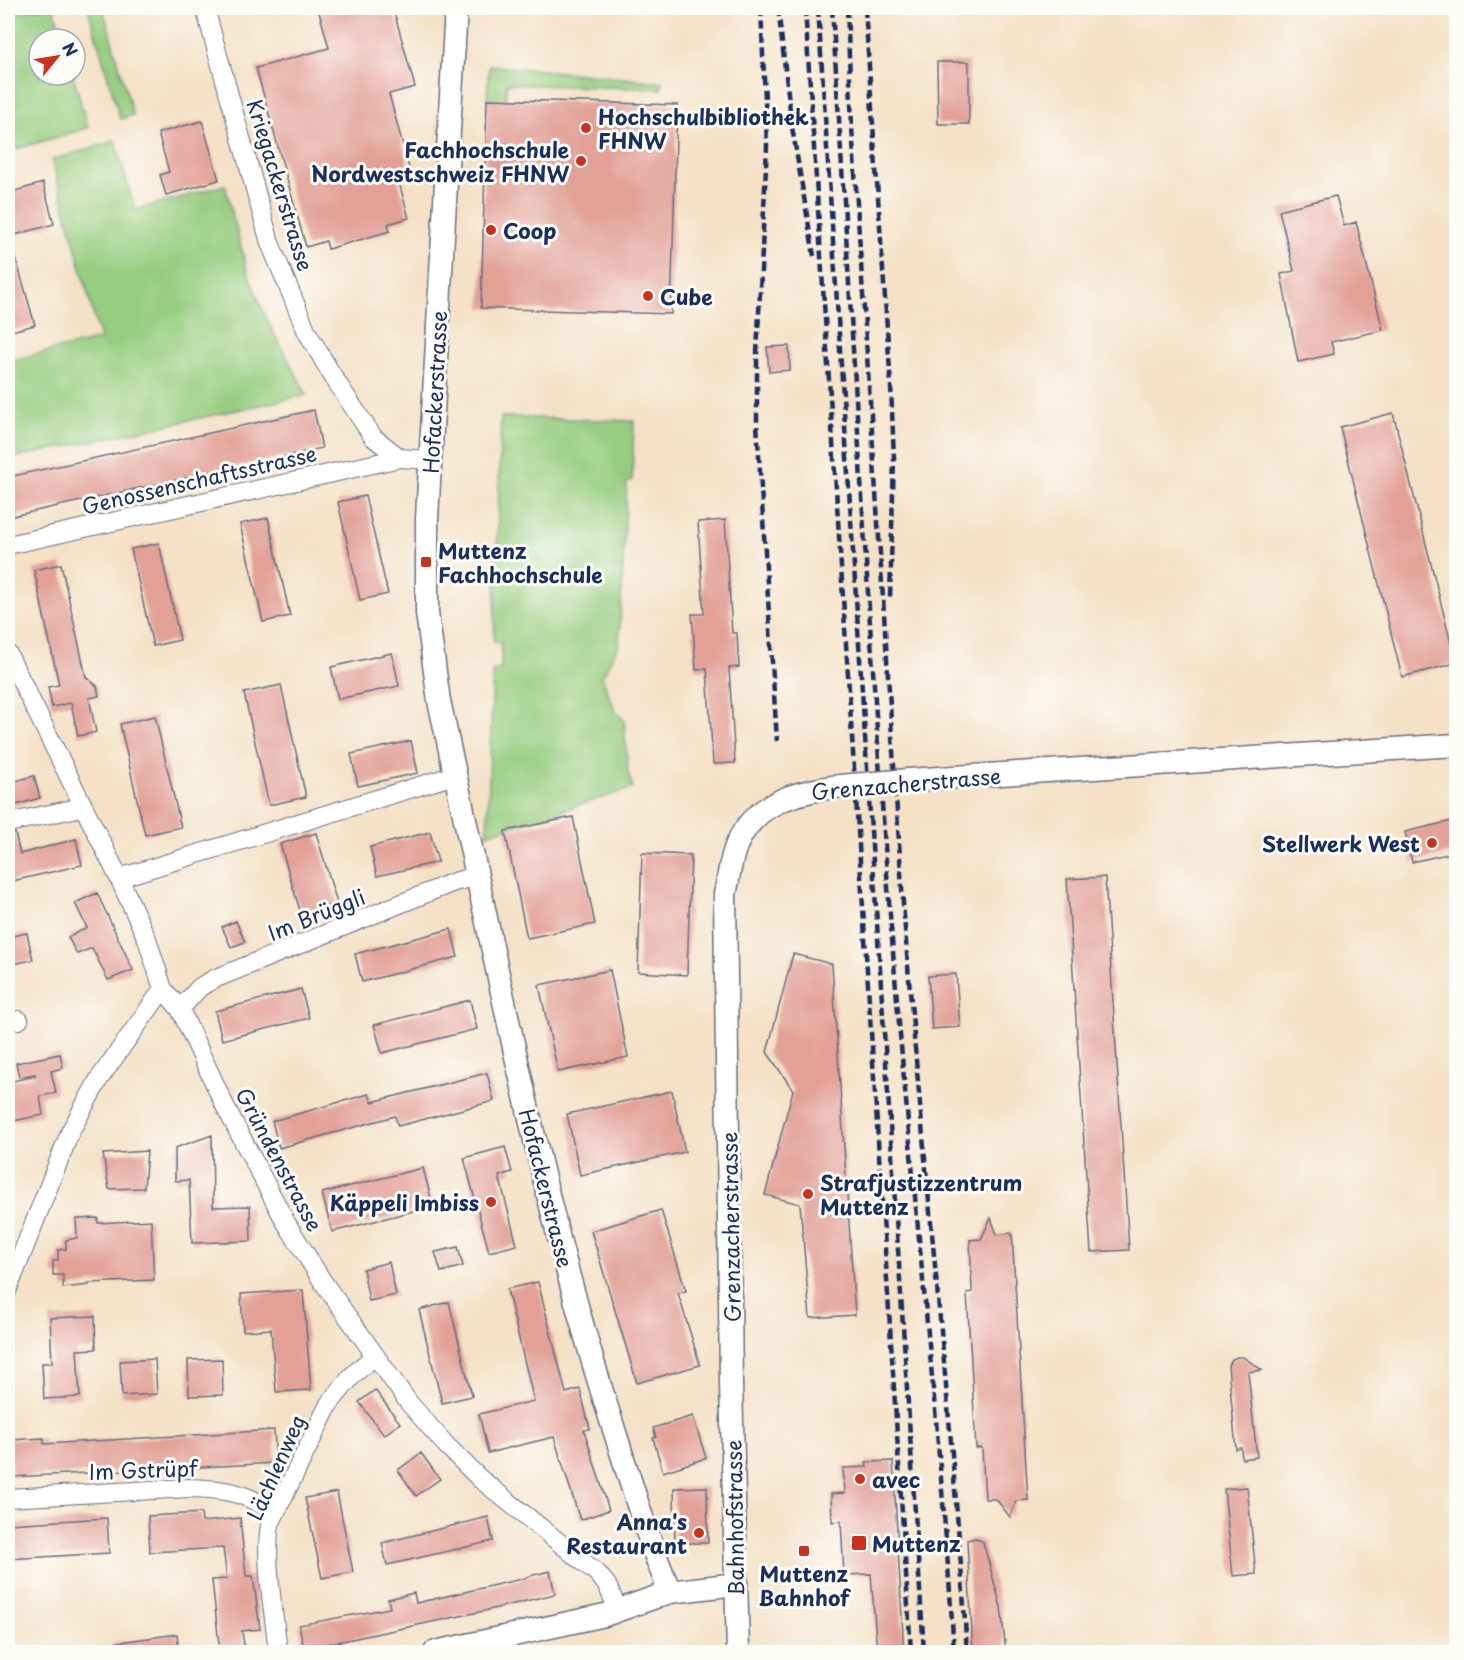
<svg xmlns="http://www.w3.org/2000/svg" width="1464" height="1660" font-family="'Playpen Sans',sans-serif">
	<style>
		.green { fill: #96cc7f; stroke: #587e6e; stroke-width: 1.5 }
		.building { fill: #e2a097 }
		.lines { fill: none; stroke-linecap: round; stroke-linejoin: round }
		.minor-casing { stroke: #676d82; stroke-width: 20 }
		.tertiary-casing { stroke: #676d82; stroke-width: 25 }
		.minor { stroke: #fff; stroke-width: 18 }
		.tertiary { stroke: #fff; stroke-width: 22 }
		.rail { stroke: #1b2f5e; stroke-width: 4.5; stroke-dasharray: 9 4.5; stroke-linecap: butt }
		.tertiary-bridge-casing { stroke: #676d82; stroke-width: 25; stroke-linecap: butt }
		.tertiary-bridge { stroke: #fff; stroke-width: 22 }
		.poi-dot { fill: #c8321e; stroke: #fdfcf7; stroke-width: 2 }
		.labels { text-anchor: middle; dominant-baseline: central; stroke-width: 6; stroke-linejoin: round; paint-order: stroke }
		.poi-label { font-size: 21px; font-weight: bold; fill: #1b2f5e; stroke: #fdfcf7; text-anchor: start }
		.street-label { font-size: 21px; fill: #1b2f5e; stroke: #fdfcf7 }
	</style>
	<rect width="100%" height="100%" fill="#fdfcf7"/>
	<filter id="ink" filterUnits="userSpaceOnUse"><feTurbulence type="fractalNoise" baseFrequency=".0167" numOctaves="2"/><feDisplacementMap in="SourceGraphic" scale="12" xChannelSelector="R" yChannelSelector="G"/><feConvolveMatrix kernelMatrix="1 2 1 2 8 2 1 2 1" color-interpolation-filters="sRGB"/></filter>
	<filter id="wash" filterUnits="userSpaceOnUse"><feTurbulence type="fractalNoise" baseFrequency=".008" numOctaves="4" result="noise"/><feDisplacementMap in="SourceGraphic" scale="24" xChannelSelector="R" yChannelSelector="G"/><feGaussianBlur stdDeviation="1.35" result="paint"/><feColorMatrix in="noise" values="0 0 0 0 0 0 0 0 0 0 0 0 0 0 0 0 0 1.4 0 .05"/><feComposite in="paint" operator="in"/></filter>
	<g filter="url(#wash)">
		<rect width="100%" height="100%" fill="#f4e1c6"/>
		<path class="green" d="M39,8h15l9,31h-24v36h34l15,53 -75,22 -5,-19v-115z
			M88,8h15l30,107 -13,4z
			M489,65l173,17 -1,7 -154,-5 -2,16 -18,-1z
			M115,141l20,69 90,-25 22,85 19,48 41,77 -299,64v-98l92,-22 -48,-179z
			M501,417l133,4 -2,60 -5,1 -8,162 -17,33 13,34 9,9 4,52 5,16 -146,46 6,-164h8v-27l-7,-1z"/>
		<g id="blocks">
			<path class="building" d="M318,8h75l22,79 -26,7 22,81 -13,4 11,39 -21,6 2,7 -62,18 -2,-8 -20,6 -50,-179 73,-20z
				M937,62h32v62h-31z
				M487,99l190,6 -6,209 -190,-6z
				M202,121l17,59 -53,15 -6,-20 9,-3 -11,-39z
				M43,183l11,41 -46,13v-44z
				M1336,196l8,30 12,-4 27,108 -52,12 3,12 -36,8 -17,-88 13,-3 -15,-61z
				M8,245h4l23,80 -27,7z
				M789,346l1,24 -21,2 -2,-25z
				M314,410l8,38 -314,69v-40z
				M1393,413l63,250 -54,14 -62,-250z
				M365,496l23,98 -28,6 -22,-98z
				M268,518l22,98 -27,6 -23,-98z
				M725,520l7,113h5l2,34 -10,1 6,95 -22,1 -6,-95 -11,1 -4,-56h12l-6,-92z
				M159,543l21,97 -27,6 -22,-97z
				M61,564l25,113 11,9 2,10 -10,2 7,34 -18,4 -7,-33 -19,4 -4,-20 11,-2 -25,-115z
				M392,653l7,33 -61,13 -7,-32z
				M281,685l25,112 -37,8 -25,-112z
				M155,716l26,111 -36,8 -25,-111z
				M411,741l7,32 -60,13 -7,-32z
				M34,776l6,22 -27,8 -5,-23z
				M573,817l22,107 -68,14 -22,-107z
				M1456,820v32l-44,10 -7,-30z
				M430,832l8,30 -61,14 -7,-29z
				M15,833l5,21 56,-15 6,26 -74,17v-48z
				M316,833l21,70 -36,11 -21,-70z
				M642,853l49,2 -4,120 -49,-3z
				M1105,877l24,373 -38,2 -24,-373z
				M97,893l36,77 -25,10 -16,-32 -15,6 -9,-17 19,-9 -12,-25z
				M236,921l9,21 -14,5 -9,-20z
				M451,929l7,28 -96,25 -7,-28z
				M27,933l6,27 -25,5v-28z
				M793,954l39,10 23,351 -45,3 -10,-114 -35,-9 28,-105 -26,-38z
				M610,970l18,87 -70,15 -19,-87z
				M956,974l4,53 -28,2 -4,-53z
				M301,989l8,29 -87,22 -7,-29z
				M470,1000l7,29 -95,24 -8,-28z
				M60,1054l3,14 -12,3 5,22 -16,3 3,19 -35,7v-40l27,-6v-2l-16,3 -3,-14z
				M487,1073l7,28 -96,25 -3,-10 -116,32 -7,-27 97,-27 3,8z
				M672,1091l13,61 -105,23 -13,-61z
				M212,1135l1,72 37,-1 1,35 -59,2 -3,-63 -14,1v-33z
				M505,1147l7,25 -13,4 18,69 -28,7 -25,-94z
				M147,1151l-3,37 -35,1 -6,-35z
				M423,1168l10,38 -101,26 -10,-39z
				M661,1210l25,81 -8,2 22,72 -63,18 -46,-152z
				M98,1218v5l53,-3 3,60 -65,3v2l-26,3v-13h-10v-14l5,-1v-10l8,-1v-9l11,-2 -1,-19z
				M991,1218l6,17 15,-2 16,267 -12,1 -6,16 -14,-18h-11l-3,-51h-6l-9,-155 5,-1 -2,-52 11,-1z
				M458,1247l5,19 -22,6 -6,-20z
				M389,1262l7,33 -27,6 -6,-32z
				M538,1282l28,111 14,-4 10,40 -6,1 25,80 -29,10 -26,-83 -66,16 -9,-39 55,-13 -27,-112z
				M303,1290l8,100 -35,2 -5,-63 -28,2 -2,-37z
				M449,1302l23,94 -30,7 -23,-93z
				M95,1316l1,33 -19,1 3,47 -36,2 -2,-36h10l-2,-45z
				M1237,1357h6l19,13 -14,2 9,85 -15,2 -1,-11 -5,1 -8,-84 4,-6z
				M155,1359l2,35 -35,2 -2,-35z
				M222,1359l1,36 -34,1 -1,-36z
				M375,1390l25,33 -16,12 -25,-33z
				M693,1416l13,42 -43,14 -10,-34 3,-1 -3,-9z
				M274,1430l2,33 -264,14 -3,-37 35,-2v6z
				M421,1453l19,26 -24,17 -18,-26z
				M893,1461l11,192h-27l-6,-79 -27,1 -3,-54 -9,1 -1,-28 14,-1 -2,-25 24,-1 -1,-5z
				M707,1487l1,56h-33l-1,-55z
				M1247,1487l9,87 -23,2 -9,-87z
				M337,1492l16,80 -31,6 -17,-80z
				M201,1513l1,9 38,-4 6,58h7l7,53 -18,2 3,22h-25l-8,-73 15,-1 -4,-31 -73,4 -2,-36z
				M488,1517l5,24 -106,24 -5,-22z
				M107,1518l2,35 -101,6v-35z
				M976,1538l7,4 10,36 8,29 5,46h-33l-6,-113z
				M550,1571l5,23 -71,17 -180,38 -5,-24 91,-17 -2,-9 26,-6 2,10 110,-25v-1z
				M177,1634l2,19h-65l-1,-10z"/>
		</g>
	</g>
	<g filter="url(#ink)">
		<use href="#blocks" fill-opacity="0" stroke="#676d82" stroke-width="1.5"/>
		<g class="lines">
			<g class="minor-casing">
				<path id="minor" d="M205,8l65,235 37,89 25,43 41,62 27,21 29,2
					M8,545l392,-87
					M8,654l111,224 28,61 16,50 17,20 45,97 60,115 38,61 86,121 36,41 34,34 118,95 10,12 11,25
					M8,823l74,-16
					M119,878l336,-103
					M180,1009l20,-22 14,-8 240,-97 23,-6
					M8,1022l11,-2
					M8,1289l63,-159 28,-51 64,-90
					M8,1498l181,-10c36,1 56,4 86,25
					M278,1652c-4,-40 -14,-88 -8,-128l59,-120 23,-28 22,-20"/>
			</g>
			<g class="tertiary-casing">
				<path id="tertiary" d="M456,8l-29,510v95l12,88c56,247 99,497 178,738 16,51 32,103 53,153
					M908,780l548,-35
					M435,1652l170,-37 65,-23 66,-8
					M738,1652l-7,-269 -6,-489c4,-16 5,-35 12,-50 18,-43 63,-53 104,-58"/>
			</g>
			<use href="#minor" class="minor"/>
			<use href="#tertiary" class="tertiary"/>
			<path class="rail" d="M761,8l6,138 -10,208v70l20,317
				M778,8l14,119 22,129
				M805,8l106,1644
				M818,8l106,1644
				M832,8c19,297 35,595 57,893 19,251 49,500 65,751
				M847,8l5,119 51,776c19,250 48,499 64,749
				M865,8l26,378 3,73 -4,139
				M733,10v-2"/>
			<g class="tertiary-bridge-casing">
				<path id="tertiary-bridge" d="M841,786l67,-6"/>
			</g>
			<use href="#tertiary-bridge" class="tertiary-bridge"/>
		</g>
	</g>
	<g class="poi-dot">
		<circle cx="586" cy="128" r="6"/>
		<circle cx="581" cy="161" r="6"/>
		<circle cx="491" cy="230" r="6"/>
		<circle cx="648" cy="296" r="6"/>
		<rect x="420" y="556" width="12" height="12" rx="3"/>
		<circle cx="1432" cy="843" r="6"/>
		<circle cx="808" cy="1194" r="6"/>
		<circle cx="491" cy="1202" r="6"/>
		<circle cx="860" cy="1479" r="6"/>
		<circle cx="699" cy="1533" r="6"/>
		<rect x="851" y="1535" width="16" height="16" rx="3"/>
		<rect x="798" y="1545" width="12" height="12" rx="3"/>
	</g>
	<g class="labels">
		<g class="poi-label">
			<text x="598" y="116">Hochschulbibliothek<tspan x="598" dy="24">FHNW</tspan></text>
			<text x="569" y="149" text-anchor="end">Fachhochschule<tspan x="569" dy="24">Nordwestschweiz FHNW</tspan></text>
			<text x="503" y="230">Coop</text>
			<text x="660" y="296">Cube</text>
			<text x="438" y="550">Muttenz<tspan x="438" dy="24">Fachhochschule</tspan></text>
			<text x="1420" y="843" text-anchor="end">Stellwerk West</text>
			<text x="820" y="1182">Strafjustizzentrum<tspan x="820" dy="24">Muttenz</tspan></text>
			<text x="479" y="1202" text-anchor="end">Käppeli Imbiss</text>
			<text x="872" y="1479">avec</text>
			<text x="687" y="1521" text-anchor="end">Anna's<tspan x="687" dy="24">Restaurant</tspan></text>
			<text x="872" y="1543">Muttenz</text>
			<text x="804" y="1573" text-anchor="middle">Muttenz<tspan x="804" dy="24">Bahnhof</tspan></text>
		</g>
		<g class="street-label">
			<text transform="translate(281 185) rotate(73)">Kriegackerstrasse</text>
			<text transform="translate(434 392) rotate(-87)">Hofackerstrasse</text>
			<text transform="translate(199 479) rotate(-13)">Genossenschaftsstrasse</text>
			<text transform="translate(906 783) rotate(-5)">Grenzacherstrasse</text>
			<text transform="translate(316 914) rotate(-22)">Im Brüggli</text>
			<text transform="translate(280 1159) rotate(62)">Gründenstrasse</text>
			<text transform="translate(547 1188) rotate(76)">Hofackerstrasse</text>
			<text transform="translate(730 1227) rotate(-91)">Grenzacherstrasse</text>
			<text transform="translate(275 1467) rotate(-66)">Lächlenweg</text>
			<text transform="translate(143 1469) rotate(-2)">Im Gstrüpf</text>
			<text transform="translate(734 1518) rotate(-91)">Bahnhofstrasse</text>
		</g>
	</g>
	<rect width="1464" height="1660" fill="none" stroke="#fdfcf7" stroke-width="30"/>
	<g transform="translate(57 57) rotate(60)"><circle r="28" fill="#fdfcf7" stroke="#a3aaba" stroke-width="1.5"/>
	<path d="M0-4.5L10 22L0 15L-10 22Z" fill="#c8321e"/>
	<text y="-9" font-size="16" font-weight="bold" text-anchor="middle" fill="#1b2f5e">N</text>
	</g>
</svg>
